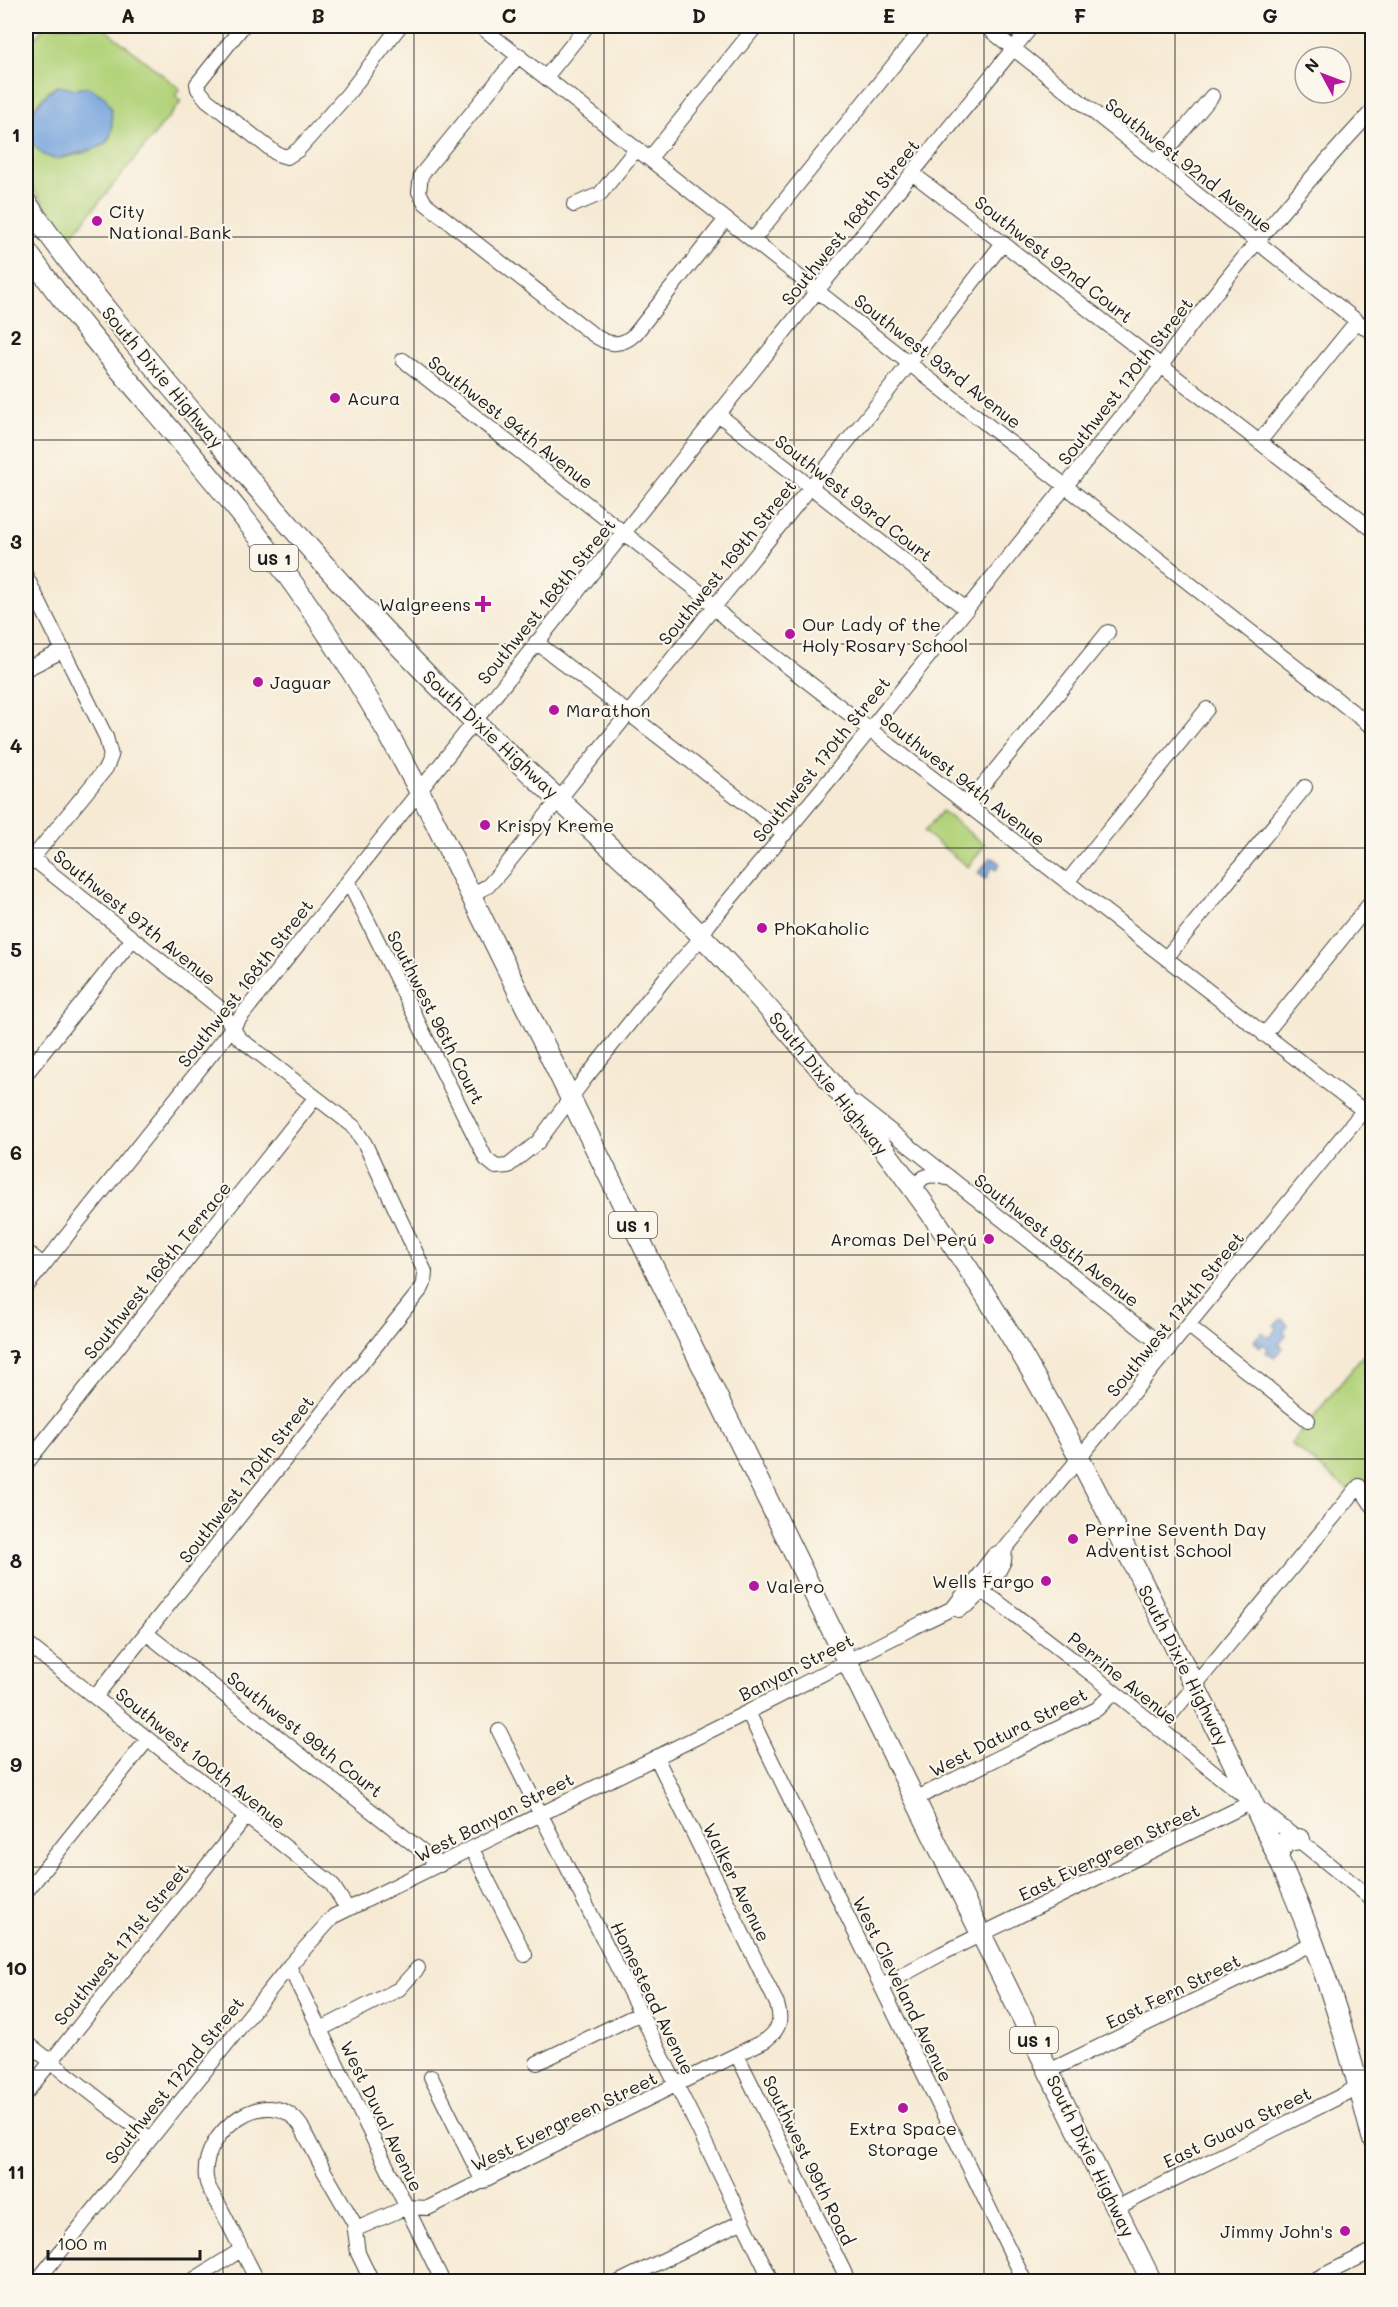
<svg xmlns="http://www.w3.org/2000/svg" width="1398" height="2307" font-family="Mali,sans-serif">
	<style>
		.green { fill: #b2d37a; stroke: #67784b; stroke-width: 1.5 }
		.water { fill: #74a3dd; stroke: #48607c; stroke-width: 1.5 }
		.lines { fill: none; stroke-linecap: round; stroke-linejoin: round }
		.minor-casing { stroke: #3d3b38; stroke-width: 16 }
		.highway-casing { stroke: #3d3b38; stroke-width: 22 }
		.minor { stroke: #fff; stroke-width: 14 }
		.highway { stroke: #fff; stroke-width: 20 }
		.grid { fill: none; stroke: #1c1c1c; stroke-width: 1.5; stroke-opacity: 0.55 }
		.poi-dot { fill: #b5179e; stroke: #fbf7ec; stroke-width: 2 }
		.labels { text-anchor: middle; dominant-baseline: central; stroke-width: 4.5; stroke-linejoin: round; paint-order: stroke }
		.shield { fill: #fbf7ec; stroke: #5f5e5a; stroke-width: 1.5 }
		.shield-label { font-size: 16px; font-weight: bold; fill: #1c1c1c }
		.street-label { font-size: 18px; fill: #1c1c1c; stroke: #fbf7ec }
		.poi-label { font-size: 18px; fill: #1c1c1c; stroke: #fbf7ec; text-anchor: start }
		.neatline { fill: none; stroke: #1c1c1c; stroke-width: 2 }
		.grid-label { font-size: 20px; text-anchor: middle; font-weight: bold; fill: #1c1c1c }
	</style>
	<rect width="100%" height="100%" fill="#fbf7ec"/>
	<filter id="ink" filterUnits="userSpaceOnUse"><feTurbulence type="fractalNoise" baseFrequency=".0167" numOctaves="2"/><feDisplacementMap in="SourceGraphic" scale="12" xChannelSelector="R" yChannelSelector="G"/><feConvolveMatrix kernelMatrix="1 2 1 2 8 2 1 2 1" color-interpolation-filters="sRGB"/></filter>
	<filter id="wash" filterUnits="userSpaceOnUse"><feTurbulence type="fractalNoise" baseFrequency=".008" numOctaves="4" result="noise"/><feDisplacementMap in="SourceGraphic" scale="24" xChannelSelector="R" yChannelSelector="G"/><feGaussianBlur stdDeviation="1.35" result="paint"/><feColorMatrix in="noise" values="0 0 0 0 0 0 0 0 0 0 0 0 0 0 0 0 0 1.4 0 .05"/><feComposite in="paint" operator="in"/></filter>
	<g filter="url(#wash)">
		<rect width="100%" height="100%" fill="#f6ead4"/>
		<path class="green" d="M45,26h56l79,63 -5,7 6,6 -113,138 -42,-62v-51l1,6 25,26c12,0 47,-9 55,-17 7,-8 5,-24 4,-34l-32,-20 -5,1 -17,-3c-13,8 -28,24 -31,39v-76z
			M942,811l43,34 -17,22 -44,-35z
			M1372,1345v164l-81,-65z"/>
		<path class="water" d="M57,86l17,3 14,-2 17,10 6,11 1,15 -1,11 -6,10 -8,4 -41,11 -13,-4 -11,-12 -6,-16 1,-8 17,-22z
			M990,858l5,1 5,5 -4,6 -4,-4 -6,13 -8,-6z
			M1282,1319l6,6 -5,6 4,4 -8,9 4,4 -9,10 -8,-6 2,-4 -5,-4 -3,3 -6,-6 8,-9 7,6 8,-10 -3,-3z"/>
	</g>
	<g filter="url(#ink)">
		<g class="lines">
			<g class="minor-casing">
				<path id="minor" d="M243,26l-46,58 1,5 9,11 70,54 10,3 11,-7 49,-55 53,-69
					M480,26l892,701
					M985,26l387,307
					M519,55l-98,120 -2,17 6,11 166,130c16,12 29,15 44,1l91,-115
					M546,77l41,-51
					M650,158l106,-132
					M1157,162l55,-66
					M912,173l460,356
					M574,205l26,-11 37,-46
					M753,240l172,-214
					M403,360l299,234 23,24 639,493
					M719,415l247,194
					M1259,442l98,-121
					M26,576l80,161 5,19 -5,12 -80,98
					M536,642l249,192
					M26,669l38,-19
					M967,805l141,-173
					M32,858l189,151 18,29 114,88 12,18 60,128 -1,11 -2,5 -327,409
					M348,881l138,278 10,8 12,-1 30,-24 46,-62 83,-104 28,-31 14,-21 126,-151 319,-397c64,-92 142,-183 218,-265
					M1067,882l140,-173
					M470,895l18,-9 15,-17 385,-478 115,-148
					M1166,958l139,-171
					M1264,1035l108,-134
					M26,1074l106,-134
					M855,1103l314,248
					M915,1192c4,-18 16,-19 32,-14
					M26,1251l17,14
					M26,1287c336,-420 665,-845 1006,-1261
					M1189,1326l119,94
					M26,1464l289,-366
					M1005,1549l367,-449
					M976,1587l22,15 100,77 274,220
					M146,1633l294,232
					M26,1643l305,240 16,25
					M748,1712l277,570
					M1159,1729l200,-243 13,19
					M499,1731l199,397 74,154
					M915,1799l182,-90 17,-17
					M472,1849l53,106
					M26,1892l122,-153
					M289,1966l154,316
					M882,1986l59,-32 311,-152
					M319,2030l80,-41 19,-21
					M26,2042l124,97
					M737,2055l112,227
					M537,2063l104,-50
					M1049,2071l264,-128
					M431,2077l52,105
					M26,2093l219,-275
					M1116,2208l231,-115 25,-16
					M356,2229l51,-22 21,1 338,-168c14,-11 16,-20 11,-36l-121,-247
					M36,2282l253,-316 45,-50 414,-204 174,-89 31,-15 6,2 10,-6 26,-26 9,-17 1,-12 -11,6 -41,53
					M190,2282l51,-32
					M258,2282c-13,-25 -25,-50 -38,-75 -5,-10 -13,-18 -14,-29 -6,-47 64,-98 95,-52l23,45 30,52 4,30 14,29
					M619,2282l124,-61
					M1310,2282l62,-31"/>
			</g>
			<g class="highway-casing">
				<path id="highway" d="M26,202c61,89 132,170 203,253 78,91 156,181 243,264 90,86 185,166 268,258 97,106 186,221 261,343 61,99 112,204 164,307 52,104 107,207 148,315 24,64 42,130 59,195
					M26,250c67,96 149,180 221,272 72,91 132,189 184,292l721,1468
					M1277,1856l8,-14 14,-3"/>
			</g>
			<use href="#minor" class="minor"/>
			<use href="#highway" class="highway"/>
		</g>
	</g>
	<path class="grid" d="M223,26v2256M414,26v2256M604,26v2256M794,26v2256M984,26v2256M1175,26v2256M26,237h1346M26,440h1346M26,644h1346M26,848h1346M26,1052h1346M26,1255h1346M26,1459h1346M26,1663h1346M26,1867h1346M26,2070h1346"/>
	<g class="poi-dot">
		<circle cx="97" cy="221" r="6"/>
		<circle cx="335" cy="398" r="6"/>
		<path d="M480 595h6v6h6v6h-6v6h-6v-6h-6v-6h6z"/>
		<circle cx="790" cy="634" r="6"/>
		<circle cx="258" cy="682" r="6"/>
		<circle cx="554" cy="710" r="6"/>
		<circle cx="485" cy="825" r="6"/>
		<circle cx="762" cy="928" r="6"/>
		<circle cx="989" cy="1239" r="6"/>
		<circle cx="1073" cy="1539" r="6"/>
		<circle cx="1046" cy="1581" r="6"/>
		<circle cx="754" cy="1586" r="6"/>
		<circle cx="903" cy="2108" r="6"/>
		<circle cx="1345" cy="2231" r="6"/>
	</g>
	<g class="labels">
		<g class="shield">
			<rect x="250" y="545" width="48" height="26" rx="4.5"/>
			<rect x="609" y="1212" width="48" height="26" rx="4.5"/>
			<rect x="1010" y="2027" width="48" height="26" rx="4.5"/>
		</g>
		<g class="shield-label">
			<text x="274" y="558">US 1</text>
			<text x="633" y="1225">US 1</text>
			<text x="1034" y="2040">US 1</text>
		</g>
		<g class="street-label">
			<text transform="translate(1189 165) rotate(38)">Southwest 92nd Avenue</text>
			<text transform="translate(850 222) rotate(-51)">Southwest 168th Street</text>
			<text transform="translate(1054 259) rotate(38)">Southwest 92nd Court</text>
			<text transform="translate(938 361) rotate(38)">Southwest 93rd Avenue</text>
			<text transform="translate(163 377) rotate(50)">South Dixie Highway</text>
			<text transform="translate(1125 381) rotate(-52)">Southwest 170th Street</text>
			<text transform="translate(511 422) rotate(38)">Southwest 94th Avenue</text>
			<text transform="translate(854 498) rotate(38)">Southwest 93rd Court</text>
			<text transform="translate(727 562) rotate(-51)">Southwest 169th Street</text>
			<text transform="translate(546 601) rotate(-51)">Southwest 168th Street</text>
			<text transform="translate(491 734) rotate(43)">South Dixie Highway</text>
			<text transform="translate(821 759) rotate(-51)">Southwest 170th Street</text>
			<text transform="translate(963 779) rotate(38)">Southwest 94th Avenue</text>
			<text transform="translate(135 917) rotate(39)">Southwest 97th Avenue</text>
			<text transform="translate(245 983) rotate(-52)">Southwest 168th Street</text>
			<text transform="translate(436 1017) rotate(63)">Southwest 96th Court</text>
			<text transform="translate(829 1083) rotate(51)">South Dixie Highway</text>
			<text transform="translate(1057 1240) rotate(38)">Southwest 95th Avenue</text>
			<text transform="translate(157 1270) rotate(-51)">Southwest 168th Terrace</text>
			<text transform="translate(1175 1314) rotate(-51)">Southwest 174th Street</text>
			<text transform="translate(246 1479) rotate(-52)">Southwest 170th Street</text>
			<text transform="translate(1184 1665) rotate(63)">South Dixie Highway</text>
			<text transform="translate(796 1667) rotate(-27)">Banyan Street</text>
			<text transform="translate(1123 1678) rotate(39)">Perrine Avenue</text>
			<text transform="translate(1008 1732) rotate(-27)">West Datura Street</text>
			<text transform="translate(305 1734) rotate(38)">Southwest 99th Court</text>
			<text transform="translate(201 1758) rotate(39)">Southwest 100th Avenue</text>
			<text transform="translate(494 1817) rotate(-27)">West Banyan Street</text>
			<text transform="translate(1109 1852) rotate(-26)">East Evergreen Street</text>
			<text transform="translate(737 1882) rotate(64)">Walker Avenue</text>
			<text transform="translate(121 1944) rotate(-51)">Southwest 171st Street</text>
			<text transform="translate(903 1989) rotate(64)">West Cleveland Avenue</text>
			<text transform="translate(1173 1991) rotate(-26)">East Fern Street</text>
			<text transform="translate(653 1998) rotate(64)">Homestead Avenue</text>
			<text transform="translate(174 2080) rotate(-51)">Southwest 172nd Street</text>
			<text transform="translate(382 2116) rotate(64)">West Duval Avenue</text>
			<text transform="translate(564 2121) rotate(-26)">West Evergreen Street</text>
			<text transform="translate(1237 2127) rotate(-26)">East Guava Street</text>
			<text transform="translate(1091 2156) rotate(64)">South Dixie Highway</text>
			<text transform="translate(809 2160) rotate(64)">Southwest 99th Road</text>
		</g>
		<g class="poi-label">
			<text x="109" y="211">City<tspan x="109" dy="21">National Bank</tspan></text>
			<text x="347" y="398">Acura</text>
			<text x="471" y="604" text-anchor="end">Walgreens</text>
			<text x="802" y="624">Our Lady of the<tspan x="802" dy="21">Holy Rosary School</tspan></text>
			<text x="270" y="682">Jaguar</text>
			<text x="566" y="710">Marathon</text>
			<text x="497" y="825">Krispy Kreme</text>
			<text x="774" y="928">PhoKaholic</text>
			<text x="977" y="1239" text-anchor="end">Aromas Del Perú</text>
			<text x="1085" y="1529">Perrine Seventh Day<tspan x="1085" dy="21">Adventist School</tspan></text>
			<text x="1034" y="1581" text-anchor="end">Wells Fargo</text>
			<text x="766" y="1586">Valero</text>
			<text x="903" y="2128" text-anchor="middle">Extra Space<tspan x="903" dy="21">Storage</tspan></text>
			<text x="1333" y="2231" text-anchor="end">Jimmy John's</text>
		</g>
	</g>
	<rect width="1398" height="2307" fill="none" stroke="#fbf7ec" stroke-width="66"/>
	<g transform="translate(1323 75) rotate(311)"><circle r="28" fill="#fbf7ec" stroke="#a29f99" stroke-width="1.5"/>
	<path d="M0-4.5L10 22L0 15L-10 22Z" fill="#b5179e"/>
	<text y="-9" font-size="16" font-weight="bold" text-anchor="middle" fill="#1c1c1c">N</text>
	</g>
	<path d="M48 2250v9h152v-9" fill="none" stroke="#1c1c1c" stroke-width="3"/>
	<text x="57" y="2250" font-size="18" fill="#1c1c1c" stroke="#fbf7ec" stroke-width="4.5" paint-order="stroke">100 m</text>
	<rect x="33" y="33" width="1332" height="2241" class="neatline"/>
	<g class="grid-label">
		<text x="128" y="23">A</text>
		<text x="318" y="23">B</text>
		<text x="509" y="23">C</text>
		<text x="699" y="23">D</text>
		<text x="889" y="23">E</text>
		<text x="1080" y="23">F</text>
		<text x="1270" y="23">G</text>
		<text x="16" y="142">1</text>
		<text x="16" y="345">2</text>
		<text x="16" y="549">3</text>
		<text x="16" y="753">4</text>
		<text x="16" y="957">5</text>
		<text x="16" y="1160">6</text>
		<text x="16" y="1364">7</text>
		<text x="16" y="1568">8</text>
		<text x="16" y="1772">9</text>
		<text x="16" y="1975">10</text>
		<text x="16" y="2179">11</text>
	</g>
</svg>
